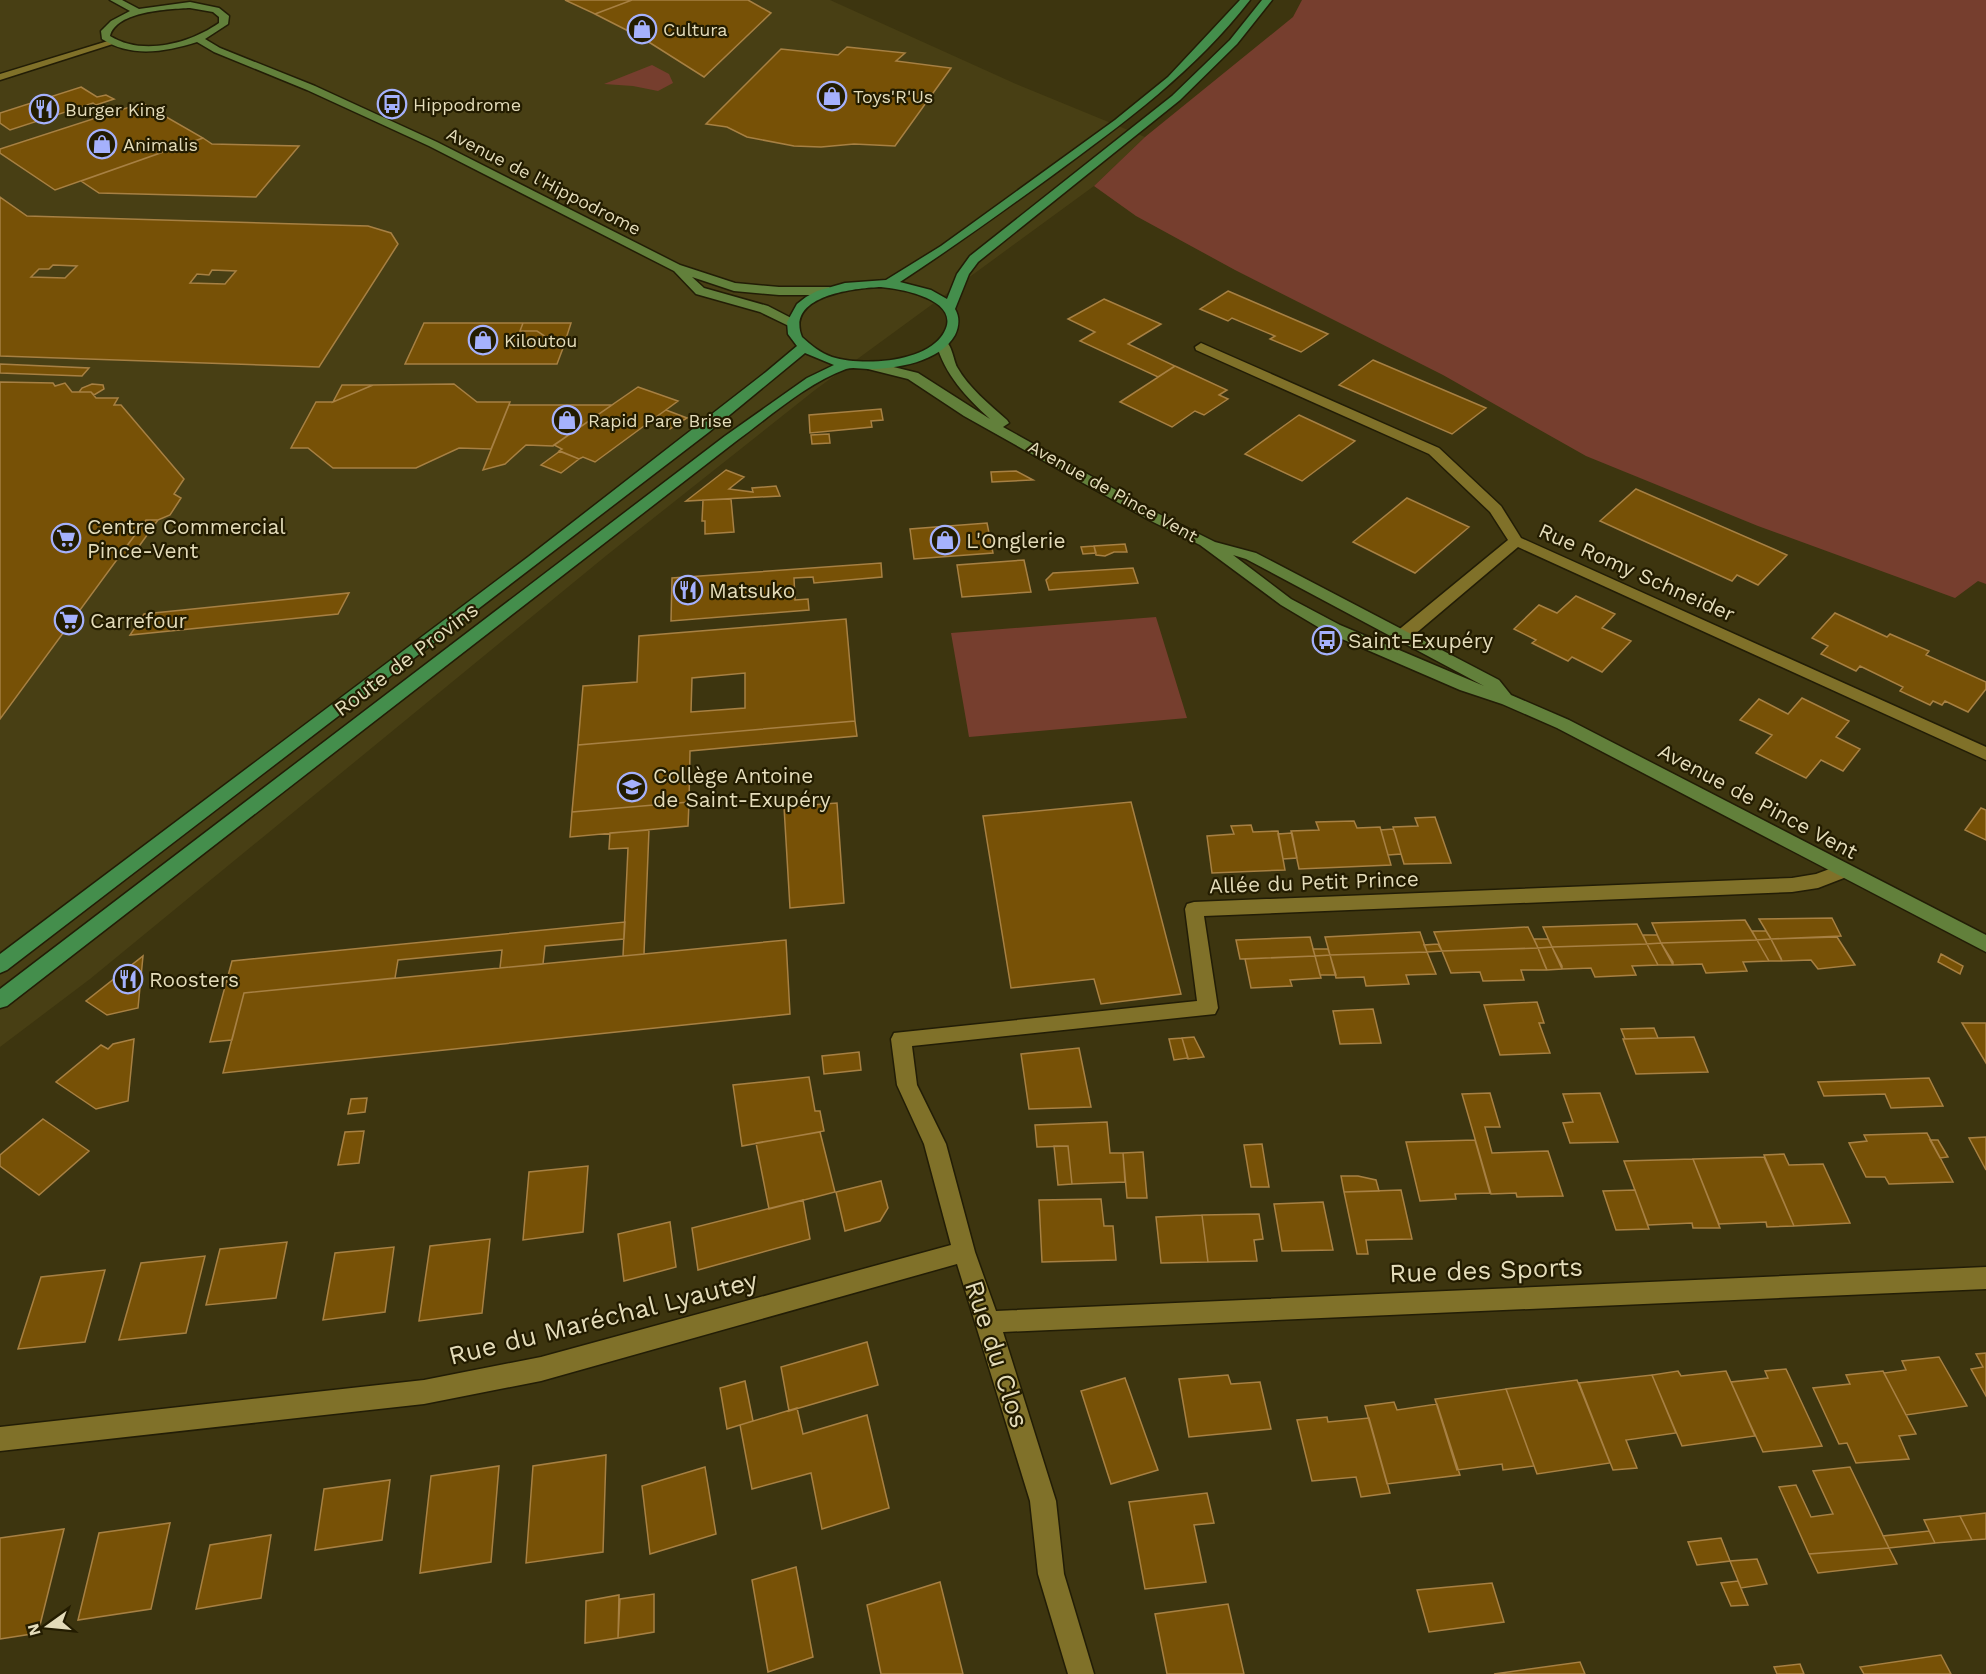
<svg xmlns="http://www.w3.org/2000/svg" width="1986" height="1674" font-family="'Work Sans',sans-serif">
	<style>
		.built { fill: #483f14 }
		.green { fill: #763e2e }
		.building { fill: #775106; stroke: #a78043; stroke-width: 1.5; fill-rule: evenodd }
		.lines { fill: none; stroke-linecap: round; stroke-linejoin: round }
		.minor-casing { stroke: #221d06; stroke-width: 3 }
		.secondary-casing { stroke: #221d06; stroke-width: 3 }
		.primary-casing { stroke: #221d06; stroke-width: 3 }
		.minor { fill: #807129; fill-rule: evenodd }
		.secondary { fill: #62803b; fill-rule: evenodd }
		.primary { fill: #448e4c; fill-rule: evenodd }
		.labels { text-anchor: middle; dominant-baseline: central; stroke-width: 4.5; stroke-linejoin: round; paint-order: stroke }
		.far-poi-label { font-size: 18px; fill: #e4dcba; stroke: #231c00; text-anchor: start }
		.far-street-label { font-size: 18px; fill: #e4dcba; stroke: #231c00 }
		.poi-label { font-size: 21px; fill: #e4dcba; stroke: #231c00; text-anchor: start }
		.street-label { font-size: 21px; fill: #e4dcba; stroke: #231c00 }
		.near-street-label { font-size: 26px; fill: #e4dcba; stroke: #231c00 }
	</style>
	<rect width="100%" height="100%" fill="#3d350f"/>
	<path class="built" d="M0,0h830l186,84 129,53 -51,49 -279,204 -208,165 -517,424 -90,68z"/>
	<path class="green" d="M1302,0h684v584l-8,-3 -23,17 -197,-72 -172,-70 -143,-81 -208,-105 -99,-54 -42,-30 51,-49 148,-120z
		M652,65l17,9 4,9 -15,8 -25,-5 -29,-2z
		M1156,617l31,101 -218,19 -18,-104z"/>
	<path class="building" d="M565,0h67l-37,14z
		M632,0h116l23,13 -67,64 -60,-38 -49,-25z
		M847,47l58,6 -9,8 55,7 -56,78 -41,-2 -33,3 -27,-1 -47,-9 -20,-10 -21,-3 75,-75 57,6z
		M81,87l16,10 9,-2 8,4 -18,6 -3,-2 -83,27 -10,-7v-10z
		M142,103l61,35 -148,52 -55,-37v-4z
		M203,138l9,6 87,2 -43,51 -157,-4 -18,-12z
		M0,197l27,19 341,10 23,7 7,11 -79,123 -319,-11zM53,265l24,1 -12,12 -34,-1 8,-8h10zM212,270l24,1 -11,13 -35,-1 7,-9 12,1z
		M1228,291l100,43 -27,18 -31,-13 5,-3 -43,-18 -4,3 -28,-12z
		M1104,299l57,25 -33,20 47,22 -17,11 -78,-36 15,-9 -27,-13z
		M424,323h99l-3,8h17l26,17 -6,16h-152z
		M523,323h48l-8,25 -26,-17h-17z
		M1373,360l113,48 -34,26 -113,-49z
		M0,364l89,4 -7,8 -82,-3z
		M1175,366l52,24 -8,5 9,4 -24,16 -9,-4 -23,16 -52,-25z
		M0,382l53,1 2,3 10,-3 7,9h19l5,6h22l-4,7h7l63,74 -10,15 7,4 -11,17 -12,5h-12l-146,199z
		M92,384l11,1 1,4 -10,6 -3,-3h-12l3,-4z
		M454,384l23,18h33l-19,47 -32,-1 -43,20h-83l-25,-20h-17l25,-46h17l40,-17z
		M342,385h31l-40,17z
		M638,387l40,14 -83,61 -12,-5 -4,2 -20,-8 3,-2 -8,-4z
		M509,405h103l-59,41 -27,-1 -21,19 -22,6z
		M881,409l2,11 -12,1 1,6 -62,6 -1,-18z
		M666,410l21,8 -17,11 -20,-8z
		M1299,415l56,26 -53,40 -57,-27z
		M829,434l1,9 -18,1 -1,-9z
		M560,451l19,8 -18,14 -20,-8z
		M726,470l18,7 -15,12 24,3 -1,-4 24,-2 4,10 -94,5z
		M1016,471l17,9 -41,2 -1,-10z
		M1636,489l151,66 -29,30 -21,-10 -5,6 -132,-60z
		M1407,498l62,29 -54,46 -62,-31z
		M731,499l3,33 -29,2v-13h-3l1,-21z
		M146,520h12l-26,36 -12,-1z
		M987,523l6,30 -79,6 -4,-30z
		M1125,544l2,8h-13l-9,4 -9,-1 -2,-9z
		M1094,546l2,7 -13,1 -2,-7z
		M1024,560l7,32 -69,5 -5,-32z
		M881,563l1,14 -68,6 -1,-6 -19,1 1,22 13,-1 1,11 -138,11 1,-43z
		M1133,568l5,15 -89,7 -3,-10 7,-7z
		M349,593l-11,21 -208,21 14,-21z
		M1576,596l39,18 -13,14 29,13 -29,31 -30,-15 -4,4 -36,-18 4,-3 -22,-11 25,-24 18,8z
		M1835,613l52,24 3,-3 39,17 -3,4 60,27v7l-18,23 -23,-11 -3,4 -9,-4 -3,4 -30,-14 3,-4 -43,-21 -4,5 -35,-17 7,-8 -16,-8z
		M846,619l9,102 -277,24 5,-59 54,-4 2,-46zM745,673v35l-54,4 1,-34z
		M1802,698l47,23 -13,16 24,12 -17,22 -22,-11 -15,18 -50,-25 16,-18 -32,-15 19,-21 29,15z
		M855,721l2,15 -167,15 -1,51 -117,10 6,-67z
		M689,802l-1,24 -118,11 2,-25z
		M1131,802l50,192 -80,10 -7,-25 -83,9 -28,-172z
		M837,803l7,100 -54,5 -6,-101z
		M1981,808l5,2v30l-21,-10z
		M1435,817l16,46 -47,1 -11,-37 25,-1 -3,-8z
		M1354,821l3,7 23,-1 11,38 -92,4 -8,-38 28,-1 -3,-8z
		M1251,825l2,7 25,-1 7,39 -73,3 -5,-37 27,-2 -3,-8z
		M1393,829l2,4 6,21 -13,1 -7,-25z
		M649,830l-5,124 -21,2 5,-108 -19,1 1,-16z
		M1292,833l5,25 -14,1 -5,-25z
		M1832,918l9,18 -70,3 -12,-20z
		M1745,920l12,20 -96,3 -9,-20z
		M625,922l-1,17 -79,7 -2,18 -43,4 2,-18 -104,10 -3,18 -151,15 -12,47 -22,2 22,-81z
		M1637,924l10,20 -95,3 -9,-20z
		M1528,927l10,21 -96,3 -8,-19z
		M1752,931h14l5,8 -14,1z
		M1420,932l7,20 -97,3 -5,-18z
		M1643,935h14l4,8 -14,1z
		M1310,937l5,19 -75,3 -4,-19z
		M1837,937l18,28 -37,4 -7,-9 -29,1 -11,-22z
		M1534,939h14l4,8 -14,1z
		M1771,939l10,19 1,3h-13l-12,-21z
		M786,940l4,74 -567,59 21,-80z
		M1757,940l12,21 -26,1 4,9 -41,2 -4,-9 -29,1 -12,-22z
		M1661,943l12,19v3h-15l-11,-21z
		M1438,944l4,7 -15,1 -3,-7z
		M1647,944l11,21 -26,1 4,9 -41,2 -4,-9 -29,1 -10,-22z
		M1552,947l10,19v3l-15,1 -2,-4 -7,-18z
		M1538,948l9,22h-26l3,10 -41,1 -3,-9 -29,1 -9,-22z
		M1313,949h15l2,6 -15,1z
		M1427,952l9,22 -30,1 3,9 -43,2 -2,-9 -28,1 -6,-23z
		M1941,954l22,12 -3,8 -22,-12z
		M1330,955l6,20h-16l-5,-19z
		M143,956l-5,52 -31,7 -21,-14z
		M1315,956l6,22 -31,2 2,6 -41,2 -6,-29z
		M1537,1002l7,21h-5l11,30 -50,2 -16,-50z
		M1373,1009l8,34 -41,1 -7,-33z
		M1962,1023h24v40z
		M1654,1028l4,10 -33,1 -4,-10z
		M1194,1037l10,20 -16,2 -6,-21z
		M1694,1037l14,35 -72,2 -13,-35z
		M1182,1038l6,20 -14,2 -5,-21z
		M134,1039l-6,62 -32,8 -40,-27 45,-37 7,4 5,-5z
		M1079,1048l12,59 -62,2 -8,-55z
		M859,1052l2,18 -37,4 -2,-18z
		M809,1077l6,34h5l4,20 -82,15 -9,-61z
		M1929,1078l14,28 -52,2 -6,-14 -61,2 -6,-14z
		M1490,1093l10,34h-15l7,26 56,-2 15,45 -46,1 -1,-4 -25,1 -29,-100z
		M1600,1093l18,49 -48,1 -7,-20 10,-1 -10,-28z
		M367,1098l-2,14 -17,2 3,-15z
		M43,1119l46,32 -50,44 -39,-29v-11z
		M1107,1122l3,31h13l2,29 -53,2 -4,-38 -31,1 -2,-22z
		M364,1131l-5,32 -21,2 7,-33z
		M820,1132l15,60 -66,17 -13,-66z
		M1927,1133l26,49 -64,2 -4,-7h-19l-17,-34 18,-2 -3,-6z
		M1986,1137v33l-17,-32z
		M1475,1140l15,53 -35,1 1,5 -36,2 -14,-59z
		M1930,1140h8l10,17 -8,1z
		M1262,1144l7,43h-18l-7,-42z
		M1054,1146h14l4,38 -14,1z
		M1143,1152l4,46h-20l-4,-45z
		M1784,1154l5,11 34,-1 27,59 -56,3 -30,-71z
		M1764,1157l30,69 -27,1 -1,-5 -47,2 -26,-65z
		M1693,1159l27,69h-27l-1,-5 -44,2 -24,-64z
		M588,1166l-5,66 -60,8 6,-68z
		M1341,1176h17l18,4 3,11 -35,1z
		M881,1181l7,27 -8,13 -35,10 -9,-39z
		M1401,1190l11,49 -46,1 2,14h-11l-13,-62z
		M1635,1190l14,39 -33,1 -13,-39z
		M1101,1199l3,27h9l3,34 -74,2 -3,-62z
		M803,1200l7,39 -112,31 -6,-42z
		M1323,1202l10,48 -51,1 -8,-47z
		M1259,1214l4,25 -9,1 3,21 -49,1 -6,-47z
		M1202,1215l6,47 -47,1 -5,-46z
		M670,1222l6,45 -52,14 -6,-47z
		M490,1239l-8,74 -63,8 11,-75z
		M287,1242l-11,56 -70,7 14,-56z
		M394,1247l-9,65 -62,8 12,-67z
		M205,1256l-19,77 -67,7 22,-77z
		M105,1270l-20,72 -67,7 23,-72z
		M867,1342l11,43 -89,26 -8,-44z
		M1986,1353v43l-15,-27 12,-2 -7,-13z
		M1939,1357l28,49 -61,9 -22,-42 22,-3 -4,-9z
		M1786,1369l36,77 -59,6 -32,-70 37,-4 -3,-7z
		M1678,1371l3,5 45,-5 29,65 -73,10 -30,-71z
		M1883,1371l33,63 -17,2 10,23 -53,4 -9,-20 -8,1 -26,-56 37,-4 -4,-9z
		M1228,1375l3,9 29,-2 11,47 -82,8 -10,-58z
		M1652,1375l24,58 -50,7 11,28 -24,2 -34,-87z
		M1125,1378l33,92 -47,14 -30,-93z
		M1577,1380l33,83 -73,11 -31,-85z
		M745,1381l8,40 -26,8 -7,-41z
		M1506,1389l28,77 -31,4 -1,-6 -45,6 -22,-71z
		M1394,1402l3,8 40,-6 23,71 -73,9 -22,-78z
		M797,1408l6,26 64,-19 22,93 -67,21 -11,-56 -59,16 -12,-64z
		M1327,1417l1,5 41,-4 21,75 -29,4 -5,-20 -44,4 -15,-61z
		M606,1455l-3,97 -77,11 7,-97z
		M499,1466l-8,96 -71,11 11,-97z
		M705,1467l11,67 -66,20 -8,-68z
		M1850,1467l39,81 -80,6 -30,-67 17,-2 15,32 22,-3 -20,-43z
		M390,1480l-8,60 -67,10 9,-61z
		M1207,1493l7,30 -20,2 12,57 -61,7 -16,-87z
		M1986,1513v26l-14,1 -12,-24z
		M1960,1516l12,24 -37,3 -11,-23z
		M170,1523l-19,86 -73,11 21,-87z
		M64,1529l-26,104 -38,6v-101z
		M1929,1531l6,12 -46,5 -6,-12z
		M271,1535l-10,63 -65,11 14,-64z
		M1721,1538l9,23 -33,4 -9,-23z
		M1889,1548l8,16 -79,9 -9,-19z
		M1757,1559l10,25 -26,4 -11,-27z
		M796,1567l17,90 -45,15 -16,-92z
		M1738,1581l10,24 -17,1 -10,-23z
		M940,1582l23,92h-82l-14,-69z
		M1492,1583l12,39 -75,10 -12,-42z
		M654,1594v38l-36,6 2,-39z
		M619,1595l-1,43 -33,5 1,-42z
		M1228,1604l16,70h-77l-12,-60z
		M1941,1655l10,19h-87l-4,-7z
		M1580,1662l5,12h-91z
		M1800,1664l4,10h-27l-3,-7z"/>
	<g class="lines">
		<g class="minor-casing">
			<path id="minor" d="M108,41l8,2 -116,37v-6z
				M1201,343l238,105 62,58 20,32 465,209v13l-468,-213 -110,93h-12l-2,-4 2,-4 112,-92 -18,-28 -61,-58 -233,-104 -1,-3z
				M1843,864l6,2 3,5 -3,5 -31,12 -26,4 -588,24 14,92 -3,6 -303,32 5,39 29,59 29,108 21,59 990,-44v22l-983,43 53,169 8,73 30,100h-26l-30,-100 -8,-73 -73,-237 -416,117 -117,23 -424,47v-24l424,-47 117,-23 410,-112 -27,-101 -27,-59 -6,-46 3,-6 303,-32 -12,-92 2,-5 7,-2 598,-24 24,-4z"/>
		</g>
		<g class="secondary-casing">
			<path id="secondary" d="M110,0h12l17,9 51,-7 29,6 10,8 -1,8 -23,15 15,9 95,38 122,56 243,123 55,18 44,4h50l6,4 -6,4h-50l-45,-4 -42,-14 12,11 64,18 29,15 2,3 -2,3 -4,1 -33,-16 -64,-18 -22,-23 -245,-125 -122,-56 -93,-38 -17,-10c-32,10 -66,16 -95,-3l-1,-8 10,-10 19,-10zM190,8l23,4 6,5v6c-30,21 -77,33 -109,13 6,-25 59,-27 80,-28z
				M942,339c10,3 11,20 15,28 12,21 32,37 50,53l2,3 -6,4 156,87 56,28 41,11 243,127 12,15 58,25 417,215v17l-429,-224 -55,-24 -42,-14 -132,-57 -47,-28 -81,-60 -51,-25 -185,-104 -56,-37 -40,-10 -1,-3 6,-4 45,11 72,46c-24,-22 -45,-44 -54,-76zM1233,555l13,4 238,127 -144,-61 -49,-26z"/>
		</g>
		<g class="primary-casing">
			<path id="primary" d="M1240,0h10c-55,71 -126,123 -197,175 -51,37 -101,73 -153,107l31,8 16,9 10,-25 13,-18 202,-160 58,-56 32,-40h10l-35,44 -57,56 -202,162 -9,12 -14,35c5,8 4,18 0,26 -15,27 -59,34 -87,34 -7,0 -15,-2 -22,0 -39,14 -78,49 -111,73l-728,564 -7,2v-19l725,-553 82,-58 27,-13 -29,-12 -96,79 -702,538 -7,3v-19l528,-397 238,-185 31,-26 -9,-12 -1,-12 10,-18 9,-7 11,-6 28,-8 41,-3 55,-34 174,-126 53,-43zM881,287c22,2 87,14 60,50 -20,26 -80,29 -109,20 -12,-4 -21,-12 -30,-20 -17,-42 54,-49 79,-50z"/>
		</g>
		<use href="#minor" class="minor"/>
		<use href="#secondary" class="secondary"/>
		<use href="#primary" class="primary"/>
	</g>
	<defs>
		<g id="shop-ring" transform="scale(1.5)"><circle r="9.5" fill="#231c00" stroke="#a5b1fc" stroke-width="1.5"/><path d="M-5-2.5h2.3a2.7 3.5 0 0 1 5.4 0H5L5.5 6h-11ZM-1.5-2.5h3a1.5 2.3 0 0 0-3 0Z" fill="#a5b1fc"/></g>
		<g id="bus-ring" transform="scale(1.5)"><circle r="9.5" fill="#231c00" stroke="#a5b1fc" stroke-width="1.5"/><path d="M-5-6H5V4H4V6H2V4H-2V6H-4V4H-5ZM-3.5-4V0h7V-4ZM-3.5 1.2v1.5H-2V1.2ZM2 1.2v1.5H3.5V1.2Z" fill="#a5b1fc"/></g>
		<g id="restaurant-ring" transform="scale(1.5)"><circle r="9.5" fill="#231c00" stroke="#a5b1fc" stroke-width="1.5"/><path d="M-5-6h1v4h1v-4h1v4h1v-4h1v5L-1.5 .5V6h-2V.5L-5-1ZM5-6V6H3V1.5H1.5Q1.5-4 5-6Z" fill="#a5b1fc"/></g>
		<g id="supermarket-ring" transform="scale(1.5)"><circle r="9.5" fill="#231c00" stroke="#a5b1fc" stroke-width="1.5"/><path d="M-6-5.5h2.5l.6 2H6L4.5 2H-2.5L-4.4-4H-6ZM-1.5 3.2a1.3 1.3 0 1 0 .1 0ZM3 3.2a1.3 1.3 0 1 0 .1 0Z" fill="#a5b1fc"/></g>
		<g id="school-ring" transform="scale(1.5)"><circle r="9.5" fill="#231c00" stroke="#a5b1fc" stroke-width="1.5"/><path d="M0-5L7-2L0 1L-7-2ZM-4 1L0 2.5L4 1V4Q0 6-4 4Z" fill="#a5b1fc"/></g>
	</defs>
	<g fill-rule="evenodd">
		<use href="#shop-ring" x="642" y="29"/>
		<use href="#shop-ring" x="832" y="96"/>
		<use href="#bus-ring" x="392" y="104"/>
		<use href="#restaurant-ring" x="44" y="109"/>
		<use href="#shop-ring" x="102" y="144"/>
		<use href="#shop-ring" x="483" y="340"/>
		<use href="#shop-ring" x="567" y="420"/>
		<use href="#supermarket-ring" x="66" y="538"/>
		<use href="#shop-ring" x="945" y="540"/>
		<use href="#restaurant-ring" x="688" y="590"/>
		<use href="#supermarket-ring" x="69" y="620"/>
		<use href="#bus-ring" x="1327" y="640"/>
		<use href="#school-ring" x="632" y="787"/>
		<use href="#restaurant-ring" x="128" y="979"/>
	</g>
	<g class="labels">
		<g class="far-poi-label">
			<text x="663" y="29">Cultura</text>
			<text x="853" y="96">Toys'R'Us</text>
			<text x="413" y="104">Hippodrome</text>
			<text x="65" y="109">Burger King</text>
			<text x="123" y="144">Animalis</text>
			<text x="504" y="340">Kiloutou</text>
			<text x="588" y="420">Rapid Pare Brise</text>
		</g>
		<g class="far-street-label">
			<text transform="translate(544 181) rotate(27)">Avenue de l'Hippodrome</text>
			<text transform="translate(1113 491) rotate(29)">Avenue de Pince Vent</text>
		</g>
		<g class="poi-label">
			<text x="87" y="526">Centre Commercial<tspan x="87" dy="24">Pince-Vent</tspan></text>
			<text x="966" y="540">L'Onglerie</text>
			<text x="709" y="590">Matsuko</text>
			<text x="90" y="620">Carrefour</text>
			<text x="1348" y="640">Saint-Exupéry</text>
			<text x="653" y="775">Collège Antoine<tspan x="653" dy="24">de Saint-Exupéry</tspan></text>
			<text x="149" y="979">Roosters</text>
		</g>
		<g class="street-label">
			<text transform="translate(1637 572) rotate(24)">Rue Romy Schneider</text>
			<text transform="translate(406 659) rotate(-37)">Route de Provins</text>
			<text transform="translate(1758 801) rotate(28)">Avenue de Pince Vent</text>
			<text transform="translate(1314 882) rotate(-2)">Allée du Petit Prince</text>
		</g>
		<g class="near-street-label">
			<text transform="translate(1486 1270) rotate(-2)">Rue des Sports</text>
			<text transform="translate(603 1318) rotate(-14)">Rue du Maréchal Lyautey</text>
			<text transform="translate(997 1354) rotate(72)">Rue du Clos</text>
		</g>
	</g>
	<g transform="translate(48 1626) rotate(255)" stroke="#231c00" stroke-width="4.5" paint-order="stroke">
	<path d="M0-4.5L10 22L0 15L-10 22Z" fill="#e4dcba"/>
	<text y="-9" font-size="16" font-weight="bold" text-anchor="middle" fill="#e4dcba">N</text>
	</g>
</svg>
